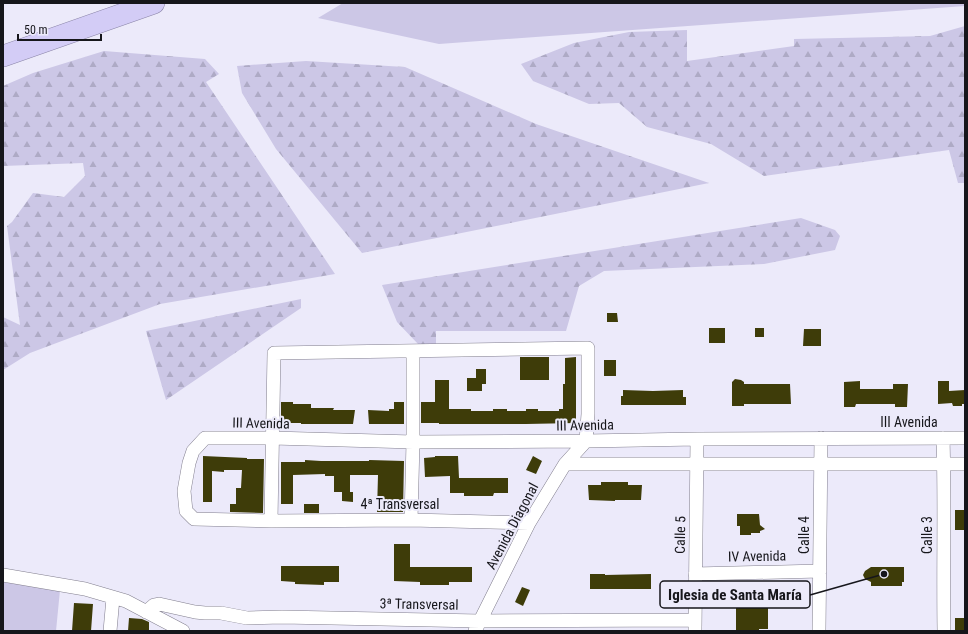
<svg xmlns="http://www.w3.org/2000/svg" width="968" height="634" font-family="'Roboto Condensed',sans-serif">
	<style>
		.green { fill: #ccc7e6 }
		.forest { fill: url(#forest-firs) }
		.building { fill: #3e3c09 }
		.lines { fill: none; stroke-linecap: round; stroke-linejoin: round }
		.minor-casing { stroke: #827f8e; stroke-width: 14 }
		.trunk-casing { stroke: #8a84a7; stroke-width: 22 }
		.minor { stroke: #fff; stroke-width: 13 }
		.trunk { stroke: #d3ccf6; stroke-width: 21 }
		.labels { text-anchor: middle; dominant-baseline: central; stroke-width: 4; stroke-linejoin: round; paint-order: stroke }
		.street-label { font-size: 14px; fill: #16161b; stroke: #eceafa }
		.leader { fill: none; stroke: #16161b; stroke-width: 1.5 }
		.callout-dot { fill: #16161b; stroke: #eceafa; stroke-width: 1.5 }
		.callout { fill: #eceafa; stroke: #16161b; stroke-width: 1.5 }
		.callout-label { font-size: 15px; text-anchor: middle; font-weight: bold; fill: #16161b }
	</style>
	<defs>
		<pattern id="forest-firs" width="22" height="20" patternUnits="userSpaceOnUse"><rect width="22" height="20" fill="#ccc7e6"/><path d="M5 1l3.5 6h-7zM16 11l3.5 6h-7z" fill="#aeaac5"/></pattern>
	</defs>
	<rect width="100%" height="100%" fill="#eceafa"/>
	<path class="green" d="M343,3h622v3l-526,38 -121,-26z
		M3,582l57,8 -4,41h-53z"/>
	<path class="forest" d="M965,26v157h-7l-9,-33 -185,26 -53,-32 -64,-17 -28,-24 -30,1 -56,-23 -12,-17 53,-21 55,-11 58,-2v31l107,-15v-7l136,-3z
		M104,51l101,8 14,15 -13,8 129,192 -175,30 -130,49 -27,17v-53l17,8 -13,-99 5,-4 21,-29 31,4 21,-21 -2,-13 -80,3v-42l2,-3 -2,-3v-32l30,-13z
		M306,61l99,6 131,57 173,59 -347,70 -86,-104 -34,-56 -5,-27z
		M801,218l34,12 5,6 -5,14 -71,14 -160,7 -25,15 -13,45h-130v14h-17l-22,-23 -15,-37z
		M301,299v9l-135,92 -20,-69z"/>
	<path class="building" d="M607,313h10l1,9h-11z
		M709,328h16v15h-16z
		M755,328h9v9h-9z
		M804,329h17v17h-18z
		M520,357h29v23h-29z
		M576,357v66l-50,1h-87v-1h-18v-21h14v-22h14v29h22v2h22v-2h14v2h19v-2h12v2h21v-2h4v-25h2v-26z
		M604,360h12v16h-12z
		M476,369h10v15h-4v7h-15v-13h9z
		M735,379l6,1 3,2v2h46l1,20h-47v2h-12v-24z
		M860,381v8h33v-5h15l-1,23h-12v-3h-39l-1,3h-11v-25z
		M938,381h11v10l16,-1v14h-3v2h-9l-1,-3 -14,1z
		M623,390l30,1 30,-1v7h3v8h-65v-9h2z
		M281,402h12v2h18v4h23l-1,2h22l-2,14h-52v-1h-20z
		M394,402h10v22h-35l-1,-14 21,1v-2h5z
		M203,456l44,2v1h17l-1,54 -33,-1v-8h6v-16h5l1,-18h-18v2l-12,-1v31h-9z
		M435,456h23l1,22h49v15h-14l-1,3h-29v-3h-14v-17l-25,1 -1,-19 11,-1z
		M533,456l9,5 -6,13 -10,-4z
		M305,460l16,1h48v-1l35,1 -1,51h-26l1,-37h-28v17h3v10l-11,-1v-9h-8v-16h-9v-2l-32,1v29h-12v-42h24z
		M601,482h27v3h14l-1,15h-26v1l-26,-1 -1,-15h13z
		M304,504h15v9h-15z
		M955,510h10v20h-10z
		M737,514h22l1,11 5,4 -5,2v2h-9v2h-11v-9h-3z
		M394,544h16v23h62v15h-23v3h-29v-3l-26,-1z
		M281,566h58v16h-15v3l-29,-1v-2l-14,-1z
		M871,567h33v15h-2v4h-31v-4l-6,-3 -2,-4 2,-4z
		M590,574h15v1l46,-1v15h-61z
		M522,587l8,3 -7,16 -8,-4z
		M74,603l19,1 -2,27h-19z
		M736,608h32v21h-9v2h-23z
		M129,618l13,1 7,3v9h-21z
		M955,618h10v13h-10z"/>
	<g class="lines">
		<g class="minor-casing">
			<path id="minor" d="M943,438c2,65 0,129 1,193
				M565,464h400
				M411,520l2,-78v-91
				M271,521l3,-168 314,-5v66l-2,27
				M529,523l-118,-3 -140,1 -77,-2 -8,-8 -2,-20 5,-28 4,-12 12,-13h68l140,4 173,-1 111,-2 268,-1
				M695,574l125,-3
				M3,575l82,14 41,12 57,30
				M146,612l8,-7 5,-1 36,8 10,1h16l26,5 35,-1 198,4 215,-1
				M110,631l3,-33
				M475,631l54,-108 36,-59 21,-23
				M695,631l2,-192
				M819,631l2,-193"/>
		</g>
		<g class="trunk-casing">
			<path id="trunk" d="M3,56l151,-53"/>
		</g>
		<use href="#minor" class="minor"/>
		<use href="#trunk" class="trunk"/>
	</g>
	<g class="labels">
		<g class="street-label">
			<text x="909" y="422">III Avenida</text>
			<text transform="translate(261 423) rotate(1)">III Avenida</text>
			<text transform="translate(585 425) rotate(-1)">III Avenida</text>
			<text x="400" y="504">4ª Transversal</text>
			<text transform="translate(512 526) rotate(-62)">Avenida Diagonal</text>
			<text transform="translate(680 535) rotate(-89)">Calle 5</text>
			<text transform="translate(804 535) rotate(-90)">Calle 4</text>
			<text transform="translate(927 535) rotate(-90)">Calle 3</text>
			<text transform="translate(757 556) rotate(-1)">IV Avenida</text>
			<text transform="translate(419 604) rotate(1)">3ª Transversal</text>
		</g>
	</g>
	<path class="leader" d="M884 574L810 595"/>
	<circle class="callout-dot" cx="884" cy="574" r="4"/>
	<rect class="callout" x="660" y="581" width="150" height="27" rx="4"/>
	<g class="callout-label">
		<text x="735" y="600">Iglesia de Santa María</text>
	</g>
	<rect width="968" height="634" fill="none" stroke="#16161b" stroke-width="8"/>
	<path d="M18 34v6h83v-6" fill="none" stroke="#16161b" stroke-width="2"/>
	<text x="24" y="34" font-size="12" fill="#16161b" stroke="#eceafa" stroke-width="3" paint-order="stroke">50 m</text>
</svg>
